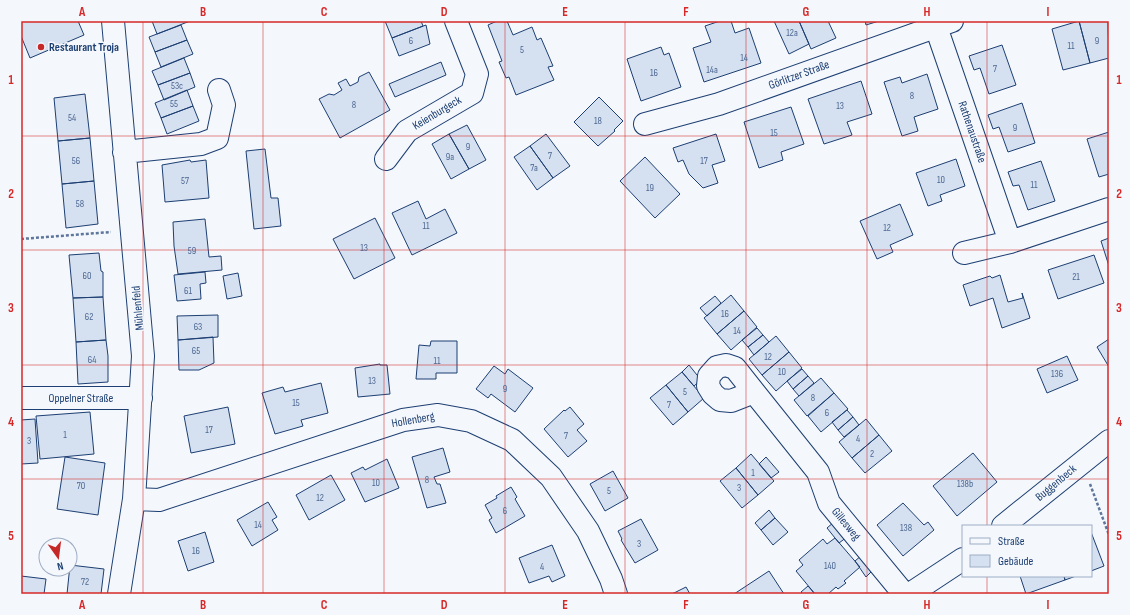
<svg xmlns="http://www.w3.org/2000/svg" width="1130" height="615" font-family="'Sofia Sans Condensed',sans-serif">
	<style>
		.building { fill: #d5e0f0; stroke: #1d3f73 }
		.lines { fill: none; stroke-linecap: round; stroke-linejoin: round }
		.minor-casing { stroke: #1d3f73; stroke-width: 24 }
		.path { stroke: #5e769c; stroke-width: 2.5; stroke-dasharray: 3 2; stroke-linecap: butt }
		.minor { stroke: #f4f7fb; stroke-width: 22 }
		.grid { fill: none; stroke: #d62828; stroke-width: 1; stroke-opacity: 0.55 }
		.poi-dot { fill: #c62828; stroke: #f4f7fb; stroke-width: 1.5 }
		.labels { text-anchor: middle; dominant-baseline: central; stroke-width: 3; stroke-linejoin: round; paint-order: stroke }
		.number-label { font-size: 10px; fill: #4b6792 }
		.poi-label { font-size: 12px; font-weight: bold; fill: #1d3f73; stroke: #f4f7fb; text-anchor: start }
		.street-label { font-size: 12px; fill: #1d3f73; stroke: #f4f7fb }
		.neatline { fill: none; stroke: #d62828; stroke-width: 1.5 }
		.grid-label { font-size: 13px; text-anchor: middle; font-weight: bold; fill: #d62828 }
	</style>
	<rect width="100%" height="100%" fill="#f4f7fb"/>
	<path class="building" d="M21,21h57l6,14 -54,23 -9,-22z
		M152,21h38l-33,13z
		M385,21h36l2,5 -31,12z
		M497,21h10l6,14 19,-8 5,13 4,-2 12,28 -5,1 6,13 -38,15 -7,-18 -3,1 -7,-16 3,-1 -14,-36z
		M720,21h11l4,12 14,-5 12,35 -57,19 -11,-34 18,-6 -6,-16z
		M774,21h25l10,23 -20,10z
		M799,21h29l8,17 -25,11z
		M865,21h14l-13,4z
		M1079,21l11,42 -27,7 -11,-41z
		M1079,21h29l1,37 -19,5z
		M181,25l6,15 -32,12 -6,-15z
		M426,25l4,19 -31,12 -7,-18z
		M187,40l6,14 -32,13 -6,-15z
		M1002,45l14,40 -27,9 -9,-26 -6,2 -5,-14z
		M661,47l3,8 5,-2 12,34 -40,14 -14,-42z
		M184,58l6,15 -32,12 -6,-14z
		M441,62l5,13 -51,22 -6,-13z
		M369,72l21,38 -50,28 -21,-39 10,-5 5,1 8,-5 -4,-7 8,-4 4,7 8,-4 1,-5z
		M190,73l5,14 -31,13 -6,-15z
		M927,74l11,35 -24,8 4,14 -16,5 -18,-54 16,-5 2,6z
		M861,81l11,33 -25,8 5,13 -28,9 -16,-45z
		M187,90l6,16 -32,12 -6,-15z
		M85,94l5,44 -32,3 -4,-43z
		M599,97l24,24 -9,9 1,1 -17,15 -24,-24z
		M1022,103l13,40 -27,9 -9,-25 -6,2 -5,-14z
		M193,106l6,15 -32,13 -6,-16z
		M791,107l13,37 -23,8 2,8 -24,8 -15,-46z
		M467,125l19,35 -17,9 -20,-35z
		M1109,132v42l-10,3 -12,-38z
		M449,134l20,35 -18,10 -19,-35z
		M546,134l24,32 -17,12 -23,-32z
		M716,134l9,27 -13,4 6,18 -15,5 -14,-14 -6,-14 -5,2 -5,-14z
		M90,138l4,43 -32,3 -4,-43z
		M530,146l23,32 -16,12 -23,-33z
		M265,149l6,49h7l3,28 -27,3 -8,-78z
		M645,157l35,37 -25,24 -35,-37z
		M956,159l9,27 -25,9 2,6 -14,5 -12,-33z
		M190,160l1,2 15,-2 3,38 -44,4 -3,-37z
		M1041,161l14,40 -27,9 -9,-25 -6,1 -5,-14z
		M94,181l4,43 -32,4 -4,-44z
		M418,201l8,18 19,-10 12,24 -45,22 -20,-42z
		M900,204l13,31 -23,10 3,7 -16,7 -17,-38z
		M375,218l20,40 -41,21 -21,-40z
		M205,219l4,38 12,-1 1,14 -44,4 -4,-28 -1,-24z
		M1109,238v28l-8,-25z
		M99,253l2,18 2,1v25l-30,1 -4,-43z
		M1094,255l10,28 -46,16 -10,-29z
		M205,272l1,11 -6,1 1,15 -24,2 -3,-26z
		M238,273l4,23 -15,3 -4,-23z
		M1000,275l8,27 15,-4 -1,-5 8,25 -28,10 -9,-30 -23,8 -7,-21 27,-9 2,2z
		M731,295l13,16 -27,23 -13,-16z
		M715,296l6,7 -14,13 -7,-8z
		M103,297l3,43 -30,2 -3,-44z
		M744,311l13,16 -26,23 -14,-16z
		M218,315v22l-40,3 -1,-24z
		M757,328l6,7 -15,12 -6,-7z
		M763,335l6,7 -15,13 -6,-8z
		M776,336l13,16 -27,23 -13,-16z
		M213,337l1,26 -15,7h-20l-1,-30z
		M1109,339v28l-12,-20z
		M106,340l2,16v26l-30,2 -2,-42z
		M431,341h26v32h-21v6h-20l3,-34 11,1z
		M789,352l13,16 -26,23 -14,-16z
		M1067,356l11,24 -31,13 -10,-24z
		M380,364v1h7l3,29 -32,3 -3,-29z
		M689,365l12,15 -7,6 -12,-14z
		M494,366l11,8 3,-5 25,19 -18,24 -24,-18 -3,4 -12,-9z
		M802,369l6,7 -15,13 -6,-8z
		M682,372l22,26 -16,14 -22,-27z
		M808,376l6,7 -15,13 -6,-7z
		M821,378l13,15 -27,23 -13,-16z
		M321,383l7,30 -27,7 2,6 -28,8 -13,-41 21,-6 2,5z
		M666,385l22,27 -15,13 -23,-27z
		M834,393l14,16 -27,23 -13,-16z
		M228,407l7,37 -44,9 -7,-37z
		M570,407l14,17 -7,6 10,11 -19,16 -24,-28 20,-19 1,1z
		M847,410l6,7 -15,13 -6,-8z
		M90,412l4,42 -54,5 -4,-43z
		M853,417l6,8 -15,12 -6,-7z
		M35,419l3,44 -17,1v-44z
		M866,419l13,16 -27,23 -13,-16z
		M879,435l13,16 -27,22 -13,-15z
		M443,448l7,24 -16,5 3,7h3l6,19 -19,5 -15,-51z
		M973,453l24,29 -40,34 -24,-30z
		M751,454l23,27 -16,14 -22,-27z
		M65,457l40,6 -7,52 -41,-6z
		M766,457l13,15 -8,6 -12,-14z
		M387,459l12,29 -34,14 -14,-29 12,-6 2,3z
		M736,468l22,27 -16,13 -22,-27z
		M613,471l15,27 -23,13 -15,-27z
		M331,475l14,25 -36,20 -13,-25z
		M511,487l6,10 -2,2 10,17 -29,17 -7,-13 3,-2 -7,-13 12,-7 -1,-2z
		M268,502l9,15 -5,3 6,10 -26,16 -15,-26z
		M903,503l21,22 4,-3 6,8 -31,26 -26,-31z
		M769,510l6,8 -14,12 -6,-7z
		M775,518l13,14 -15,13 -12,-15z
		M641,519l17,31 -23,13 -14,-23 1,-1 -4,-8z
		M834,522l13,15 -8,6 -12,-15z
		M205,532l9,30 -26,9 -10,-30z
		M1091,532l13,34 -13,5z
		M835,538l25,29 -16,14 2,2 -8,6 -2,-2 -8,7h-13l-19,-23 7,-6 -4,-5 24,-21 4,5z
		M552,545l13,31 -13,6 -3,-6 -20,7 -10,-25z
		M862,555l11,15 -7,7 -11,-16z
		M70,565l34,4 -3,25h-34z
		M769,571l15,23h-50z
		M21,576l25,3 -2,15h-23z
		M1020,576h44l1,4 -39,14z
		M1064,576h12l-11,4z
		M808,586l7,8h-12l-2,-2z
		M686,587l4,7h-18z"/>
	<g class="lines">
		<g class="minor-casing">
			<path id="minor" d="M113,21l30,335 -9,143 -15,95
				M934,21l76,221
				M645,124l74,-20 233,-83
				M124,152l77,-8 16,-6 7,-33 -5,-15
				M386,159l21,-28 65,-38 5,-19 -21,-53
				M964,253l46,-11 99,-33
				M754,392l-23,9 -11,-1 -7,-6 -5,-8 1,-10 8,-9 9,-2 9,3 19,24 64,80 11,31 75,91
				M21,398h120
				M134,499l25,1 244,-80 35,-5 33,6 41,19 39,37 37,54 23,48 5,15
				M1003,526l106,-85
				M910,594l53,-35"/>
		</g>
		<path class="path" d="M21,239l90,-7
			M1090,484l19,51"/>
		<use href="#minor" class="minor"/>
	</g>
	<path class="grid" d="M143,21v573M263,21v573M384,21v573M505,21v573M625,21v573M746,21v573M867,21v573M987,21v505M21,136h1088M21,250h1088M21,365h1088M21,479h1088M987,576v18"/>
	<circle class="poi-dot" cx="41" cy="47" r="4"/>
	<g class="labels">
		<g class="number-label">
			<text x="792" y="33">12a</text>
			<text x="411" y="41">6</text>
			<text x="1097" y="41">9</text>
			<text x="1071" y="46">11</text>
			<text x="522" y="50">5</text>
			<text x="744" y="58">14</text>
			<text x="995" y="69">7</text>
			<text x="712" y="70">14a</text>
			<text x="654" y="73">16</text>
			<text x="177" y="86">53c</text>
			<text x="912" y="96">8</text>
			<text x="174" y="104">55</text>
			<text x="354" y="105">8</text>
			<text x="840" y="106">13</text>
			<text x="72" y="118">54</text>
			<text x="598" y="121">18</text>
			<text x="1015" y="128">9</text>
			<text x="774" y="133">15</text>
			<text x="468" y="147">9</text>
			<text x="550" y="156">7</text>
			<text x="450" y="157">9a</text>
			<text x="76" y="161">56</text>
			<text x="704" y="161">17</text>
			<text x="534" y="168">7a</text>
			<text x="941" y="180">10</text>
			<text x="185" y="181">57</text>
			<text x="1034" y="185">11</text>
			<text x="650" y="188">19</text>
			<text x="80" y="204">58</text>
			<text x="426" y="226">11</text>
			<text x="887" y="228">12</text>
			<text x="364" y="248">13</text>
			<text x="192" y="251">59</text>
			<text x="87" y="276">60</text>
			<text x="1076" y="277">21</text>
			<text x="188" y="291">61</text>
			<text x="725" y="314">16</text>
			<text x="89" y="317">62</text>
			<text x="198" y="327">63</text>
			<text x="737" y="331">14</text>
			<text x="196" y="351">65</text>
			<text x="768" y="357">12</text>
			<text x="92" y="360">64</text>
			<text x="437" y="361">11</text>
			<text x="782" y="372">10</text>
			<text x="1057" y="374">136</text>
			<text x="372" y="381">13</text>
			<text x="505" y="389">9</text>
			<text x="685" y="392">5</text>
			<text x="813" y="398">8</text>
			<text x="296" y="403">15</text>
			<text x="669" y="405">7</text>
			<text x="827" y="413">6</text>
			<text x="209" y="430">17</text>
			<text x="65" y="435">1</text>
			<text x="566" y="436">7</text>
			<text x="858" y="439">4</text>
			<text x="29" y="441">3</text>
			<text x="872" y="454">2</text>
			<text x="753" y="473">1</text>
			<text x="427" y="480">8</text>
			<text x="376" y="483">10</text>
			<text x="965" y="484">138b</text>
			<text x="81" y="486">70</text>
			<text x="739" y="488">3</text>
			<text x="609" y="491">5</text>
			<text x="320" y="498">12</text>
			<text x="505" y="511">6</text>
			<text x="258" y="525">14</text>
			<text x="906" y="528">138</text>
			<text x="639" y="544">3</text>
			<text x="196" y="551">16</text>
			<text x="830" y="566">140</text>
			<text x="542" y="567">4</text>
			<text x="85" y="582">72</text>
		</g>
		<g class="poi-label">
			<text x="49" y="47">Restaurant Troja</text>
		</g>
		<g class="street-label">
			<text transform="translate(799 75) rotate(-20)">Görlitzer Straße</text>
			<text transform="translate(437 113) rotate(-31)">Keienburgeck</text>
			<text transform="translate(972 132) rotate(71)">Rathenaustraße</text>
			<text transform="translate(138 308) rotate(-95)">Mühlenfeld</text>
			<text x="81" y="398">Oppelner Straße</text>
			<text transform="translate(413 420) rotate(-10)">Hollenberg</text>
			<text transform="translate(1056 483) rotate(-40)">Buggenbeck</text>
			<text transform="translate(846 524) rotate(51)">Gillesweg</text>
		</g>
	</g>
	<rect width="1130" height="615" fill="none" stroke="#f4f7fb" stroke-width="44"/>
	<rect x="962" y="525" width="130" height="52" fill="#f4f7fb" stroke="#9eadc5"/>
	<rect x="970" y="538" width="20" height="6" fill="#f4f7fb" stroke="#9eadc5"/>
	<text x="998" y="545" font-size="12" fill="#1d3f73">Straße</text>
	<rect x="970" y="555" width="20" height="12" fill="#d5e0f0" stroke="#9eadc5"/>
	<text x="998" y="565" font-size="12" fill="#1d3f73">Gebäude</text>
	<g transform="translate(58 557) rotate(166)"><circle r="19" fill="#f4f7fb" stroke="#9eadc5"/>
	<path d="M0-3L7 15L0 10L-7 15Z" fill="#c62828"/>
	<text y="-6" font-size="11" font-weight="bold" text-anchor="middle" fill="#1d3f73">N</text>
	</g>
	<rect x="22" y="22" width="1086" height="571" class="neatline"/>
	<g class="grid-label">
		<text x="82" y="16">A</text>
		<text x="203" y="16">B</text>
		<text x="324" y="16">C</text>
		<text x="444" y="16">D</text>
		<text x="565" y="16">E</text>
		<text x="686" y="16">F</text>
		<text x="806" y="16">G</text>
		<text x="927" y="16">H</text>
		<text x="1048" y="16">I</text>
		<text x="11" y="84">1</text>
		<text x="1119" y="84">1</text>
		<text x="11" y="198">2</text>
		<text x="1119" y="198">2</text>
		<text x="11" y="312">3</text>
		<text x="1119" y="312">3</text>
		<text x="11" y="426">4</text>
		<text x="1119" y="426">4</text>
		<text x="11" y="540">5</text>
		<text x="1119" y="540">5</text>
		<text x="82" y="609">A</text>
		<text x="203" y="609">B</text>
		<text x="324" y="609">C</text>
		<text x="444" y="609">D</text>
		<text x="565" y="609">E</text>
		<text x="686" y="609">F</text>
		<text x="806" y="609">G</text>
		<text x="927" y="609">H</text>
		<text x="1048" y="609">I</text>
	</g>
</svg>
